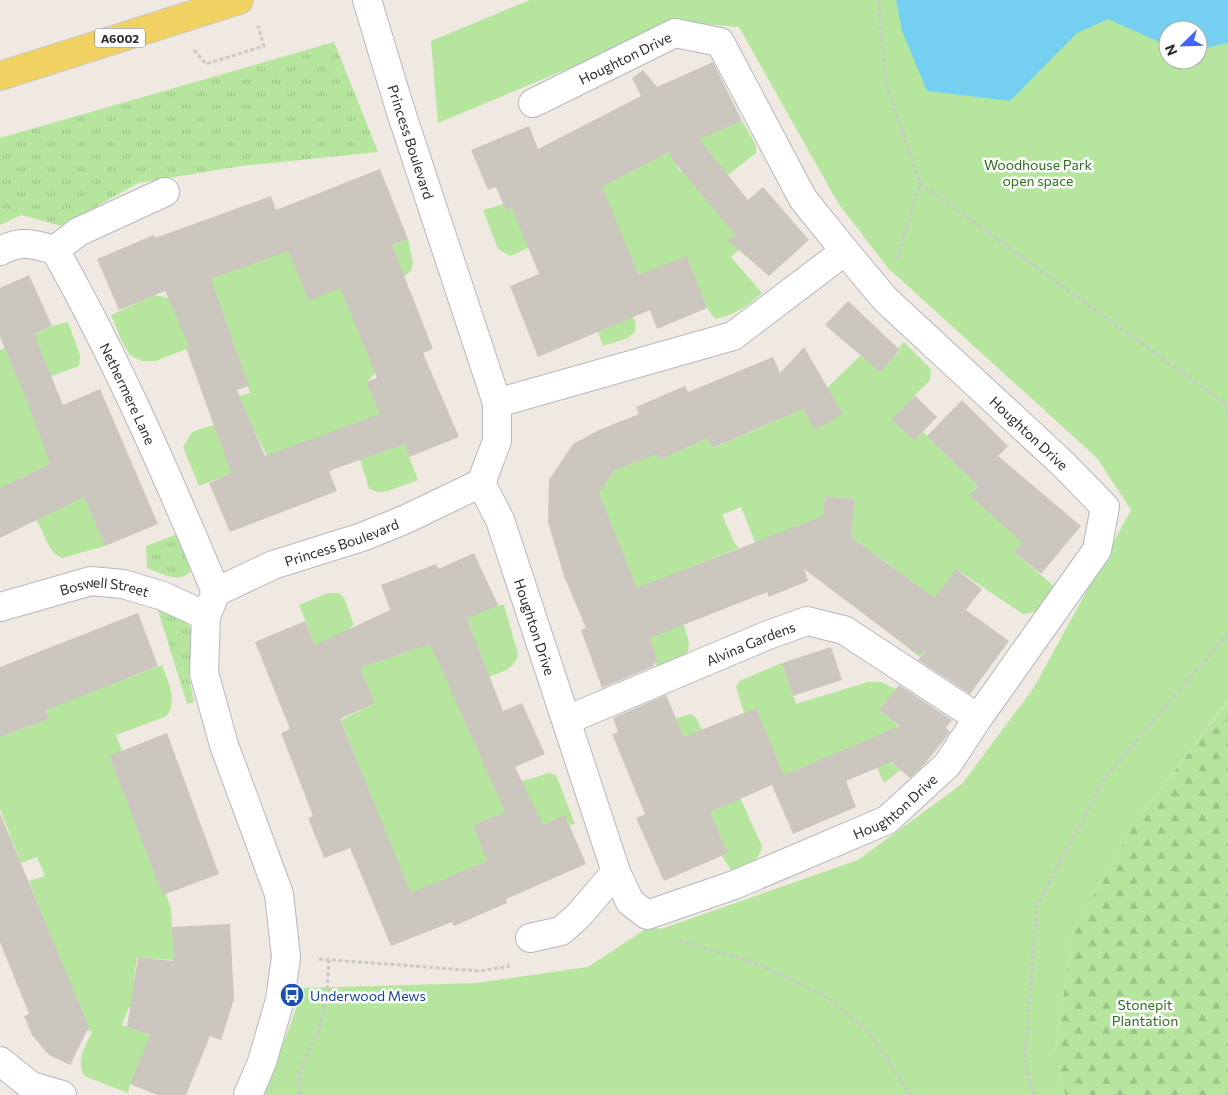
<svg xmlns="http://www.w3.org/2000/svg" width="1228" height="1095" font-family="Commissioner,sans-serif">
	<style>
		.grass { fill: url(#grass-tufts) }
		.forest { fill: url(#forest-firs) }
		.park { fill: #b6e59e; fill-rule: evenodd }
		.water { fill: #75cff0 }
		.building { fill: #cbc7bf; fill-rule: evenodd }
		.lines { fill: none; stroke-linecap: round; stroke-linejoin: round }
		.minor-casing { stroke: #b4b7c1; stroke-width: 30 }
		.major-casing { stroke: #c9c9c9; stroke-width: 30 }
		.path { stroke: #c9c9c9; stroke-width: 3; stroke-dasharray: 4 2.5; stroke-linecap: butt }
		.minor { stroke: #fff; stroke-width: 28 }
		.major { stroke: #f2d163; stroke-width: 28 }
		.labels { text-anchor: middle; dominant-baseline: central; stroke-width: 5; stroke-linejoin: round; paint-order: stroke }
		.shield { fill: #fff; stroke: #6d6d6d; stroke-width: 1 }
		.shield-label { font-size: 12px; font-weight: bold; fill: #2e2e2e }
		.street-label { font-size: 14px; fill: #2e2e2e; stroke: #fff }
		.park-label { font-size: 14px; fill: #2c6e1b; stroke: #fff }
		.transit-label { font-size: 14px; fill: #164399; stroke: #fff; text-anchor: start }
	</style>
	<defs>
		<pattern id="grass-tufts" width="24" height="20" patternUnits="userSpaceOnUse" patternTransform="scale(1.25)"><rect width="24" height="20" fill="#b6e59e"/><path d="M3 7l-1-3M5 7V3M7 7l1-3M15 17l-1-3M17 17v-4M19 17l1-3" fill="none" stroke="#9dc588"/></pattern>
		<pattern id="forest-firs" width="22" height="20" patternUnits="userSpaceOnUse" patternTransform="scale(1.25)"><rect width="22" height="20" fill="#b6e59e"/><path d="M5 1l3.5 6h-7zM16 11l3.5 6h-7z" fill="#9dc588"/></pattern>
	</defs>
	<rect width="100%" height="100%" fill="#efe9e1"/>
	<path class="grass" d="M334,42l44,110 -137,14 -103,17 -76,43 -41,-11 -21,10v-87z
		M180,533l12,37c-13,15 -28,4 -45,-2l-1,-22z
		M156,604l28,14 7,11 1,24 -3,24 5,25 -7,2z"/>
	<path class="forest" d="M1228,701v394h-163l-10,-43 18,-121 59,-104z"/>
	<path class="park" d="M530,0h698v700l-96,127 -59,104 -18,120 10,44h-801l40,-107 173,-5 111,-16 61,-40 12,2 197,-69 104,-76 71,-95 98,-179 -34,-52 -209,-190 -50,-65 -99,-176 -59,-5 -242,101 -7,-82zM1168,30h30v30h-30z
		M742,121l14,24v8l-28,22 -6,-7 31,69 -22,20 31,36c-14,13 -29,23 -47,26l-8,-11 -20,-51 -55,58 4,9 -1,8 -7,6 -25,8 -5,-14 6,-3 -76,-81 -18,8 -12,-7 -15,-39 21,-6 2,6 18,-7 75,-15 41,-21 23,-28 17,33 16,-9 -16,-32 42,-2z
		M408,239l5,23 -2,9 -10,8 -26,94 -8,9 30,44 21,54 -30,11 -10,1 -9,-3 -15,-50 -87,17 -12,-24 -10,36 -46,18 -16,-39 9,-15 54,-18 -8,-18 12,-3 -21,-61 -73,29h-14l-12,-6 -7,-11 -12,-29 43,-20 14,3 18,40 15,-55 90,-34 6,23 12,28 73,-51z
		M68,322l12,33 -1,11 -44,16 28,76 -42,20 55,-3 29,71 -43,12 -8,-5 -5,-7 -27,-57 -22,11v-150l52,-24z
		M904,342l27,27 -1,11 -38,39 22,22 9,-9 50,49 6,3 -9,11 62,35 -18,22 42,36 -18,23 -15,3 -67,-45 -17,62 -19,26 -27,-21 -2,-8 29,-41 -45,-33 -25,-8 5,-47 -30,-3 -8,82 -20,-51 -41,17 -15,-37 -19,8 13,29 4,4 -53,21 -3,54 6,19 -1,9 -7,11 -22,8 -4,-7 3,-2 -69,-154 25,-36 41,-19 4,8 49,-22 5,10 83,-36v-16l19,33 12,-41 35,-34 18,17 20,-20 -2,-3z
		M328,593h11l5,5 10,27 -5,3 16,34 19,-9 5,5 16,-5 42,-25 35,31 -15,-41 31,-13h6l14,49c-4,17 -20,19 -35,25l13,110 53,-16 7,2 19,49 -5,1 -5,-9 -33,14 -29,-17 -30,12 16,35 -80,36 -68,-176 34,-17 -15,-33 -42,-18 -19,-47z
		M782,663l14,41 72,-22h13l15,7 -17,21 19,15 -21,27 23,18 -16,13 -19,-42 -94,40 -5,7 -13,-33 -27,12 36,79c-3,16 -16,22 -31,24l-9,-14 6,-3 -11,-24 -43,-52 8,-44 -6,-15 15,-4 6,5 6,13 56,-17 -3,-7 -12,5 -8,-26 3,-6z
		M162,665c6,17 16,35 5,51l-51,19 6,16 -13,6 62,150 3,53 -37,-3 -3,22 32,4 -5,36 -32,-12 -7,18 46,17 -38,42 -2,9 -44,-17c-8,-16 1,-29 8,-44l-5,-2 -58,-149 16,-5 -8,-19 -16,6 -21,-54v-72l49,-18 -3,-10z"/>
	<path class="water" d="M896,0h332v43l-30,7v-20h-30v16l-60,-27 -31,14 -67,68 -83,-10 -25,-60z"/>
	<path class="building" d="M713,62l29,59 -43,18 49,61 15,-13 46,53 -40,36 -42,-36 9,-4 -61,-73 -6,-11 -67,35 37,88 48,-19 20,52 -50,21 -7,-19 -112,47 -28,-71 29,-12 -27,-66 -6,2 -10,-23 -8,3 -17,-40 58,-24 9,23 103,-53 -9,-18 11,-8 14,17z
		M380,169l28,70 -16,6 41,104 -10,4 36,84 -50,20 -5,-13 -75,27 8,20 -107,41 -21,-49 22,-10 -45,-125 3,-2 -24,-55 -46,19 -22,-51 57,-24 1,3 116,-42 5,14zM288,251l21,50 31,-13 37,90 -11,4 14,32 -115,42 -28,-66 12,-4 -38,-107z
		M29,275l23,51 -18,8 29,71 37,-16 58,135 -53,22 -21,-49 -84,41v-50l50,-24 -21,-58 -29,-69v-49z
		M848,301l52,49 -20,22 -55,-47z
		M804,347l39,67 -28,16 -12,-21 -91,39 -4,-10 -49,22 -3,-6 -42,17 -15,22 38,95 186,-72 2,-20 30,3 -4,38 84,61 21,-29 26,20 -16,21 43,31 -39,53 -52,-34 7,-8 -8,2 -113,-85 4,12 -39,16 -2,-5 -117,46 8,23 -5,3 1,2 -52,22 -21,-58 5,-2 -22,-52 -16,-54 1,-42 24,-36 24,-13 42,-17 -3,-7 49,-21 3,6 85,-35 7,16z
		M915,396l22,21 -23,24 -23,-22z
		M962,400l46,46 -10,10 83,70 -40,48 -27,-22 8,-10 -53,-47 9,-9 -51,-50z
		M474,553l24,52 -31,14 36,92 19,-8 23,51 -30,13 28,58 22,-10 21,49 -80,35 1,4 -53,23 -2,-4 -61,24 -41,-98 -26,10 -16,-40 5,-2 -32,-83 9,-4 -35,-87 50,-21 10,24 75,-35 -9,-25 55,-21 2,5zM430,644l75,168 -32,13 14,36 -76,32 -71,-174 35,-16 -15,-35z
		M138,613l20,53 -112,44 3,9 -49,18v-70z
		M831,647l11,33 -49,16 -11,-33z
		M899,685l53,35 -6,8 4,4 -26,33 -14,13 -19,-16 -45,19 10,26 -63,27 -21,-49 -62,27 18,41 -64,28 -28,-63 9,-4 -33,-80 6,-2 -5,-14 53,-23 18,42 72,-29 28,67 116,-49 -21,-16z
		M167,733l52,141 -56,21 -54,-139z
		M0,813l89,214 -19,38 -21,-10 -17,-20 -8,-19 5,-2 -29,-72z
		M230,924l4,75 -13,41 -11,-4 -24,59h-29l-27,-11 20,-49 -23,-8 11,-70 36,4 -2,-34z"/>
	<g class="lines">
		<g class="minor-casing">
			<g id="minor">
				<path d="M55,250l23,-18 87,-40"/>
				<path id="s1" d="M0,251c21,-11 33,-7 55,-1 62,110 112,225 161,342"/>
				<path d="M497,403l236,-67 112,-85"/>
				<path id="s2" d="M481,483l19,37 116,352 14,30 17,13 87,-30 153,-65 60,-55 31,-47 119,-168 8,-43 -42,-43 -178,-165 -40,-48 -42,-52 -83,-157 -45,-9 -142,70"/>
				<path id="s3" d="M0,607l91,-26 32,3 40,12 43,20"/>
				<path id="s4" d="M567,720l201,-85 39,-14 37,9 134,88"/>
				<path d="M530,938l31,-7 17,-15 38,-44"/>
				<path d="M0,1061l31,25 31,9"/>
				<path id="s5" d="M248,1095l14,-33 18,-62 6,-43 -7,-63 -55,-149 -20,-72 2,-57 10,-24 57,-27 89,-28 42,-17 77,-37 16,-42v-38l-97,-294 -33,-109"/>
			</g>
		</g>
		<g class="major-casing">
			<path id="major" d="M0,76l239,-76"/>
		</g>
		<path class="path" d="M878,0l8,84 34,99 305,221 3,9
			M194,50l12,14 58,-18 -6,-20
			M897,259l23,-76
			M679,941l74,21 69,32 47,38 42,63
			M319,959l161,12 30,-5
			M300,1095c-7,-27 15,-49 21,-74 6,-20 7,-41 8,-62
			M1033,1095l-8,-36 12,-153 67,-127 124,-146"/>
		<use href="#minor" class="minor"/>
		<use href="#major" class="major"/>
	</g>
	<defs>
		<g id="bus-disc" transform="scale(1.25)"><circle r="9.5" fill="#1a4fb4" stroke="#fff"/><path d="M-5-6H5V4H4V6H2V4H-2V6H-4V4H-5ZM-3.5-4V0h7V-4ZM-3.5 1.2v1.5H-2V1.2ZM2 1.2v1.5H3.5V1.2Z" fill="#fff"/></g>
	</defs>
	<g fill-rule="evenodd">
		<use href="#bus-disc" x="292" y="995"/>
	</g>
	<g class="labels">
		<rect class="shield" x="95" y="28.5" width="50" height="19" rx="4"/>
		<g class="shield-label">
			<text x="120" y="38">A6002</text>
		</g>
		<g class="street-label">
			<text transform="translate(625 58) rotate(-26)">Houghton Drive</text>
			<text transform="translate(411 142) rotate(72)">Princess Boulevard</text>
			<text stroke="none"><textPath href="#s1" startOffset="218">Nethermere Lane</textPath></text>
			<text transform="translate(1029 433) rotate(43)">Houghton Drive</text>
			<text stroke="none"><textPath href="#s5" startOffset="659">Princess Boulevard</textPath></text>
			<text stroke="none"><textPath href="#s3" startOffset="108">Boswell Street</textPath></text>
			<text stroke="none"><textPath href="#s2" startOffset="154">Houghton Drive</textPath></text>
			<text stroke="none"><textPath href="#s4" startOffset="199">Alvina Gardens</textPath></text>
			<text stroke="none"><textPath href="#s2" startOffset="739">Houghton Drive</textPath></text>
		</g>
		<g class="park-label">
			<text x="1038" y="164">Woodhouse Park<tspan x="1038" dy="16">open space</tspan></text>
			<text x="1145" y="1004">Stonepit<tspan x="1145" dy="16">Plantation</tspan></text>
		</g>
		<g class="transit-label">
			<text x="310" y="995">Underwood Mews</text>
		</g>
	</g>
	<g transform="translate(1183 45) rotate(247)"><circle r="24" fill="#ffffff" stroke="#ababab"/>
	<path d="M0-4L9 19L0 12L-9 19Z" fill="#4264fb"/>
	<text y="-8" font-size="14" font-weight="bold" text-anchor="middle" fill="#2e2e2e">N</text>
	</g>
</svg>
